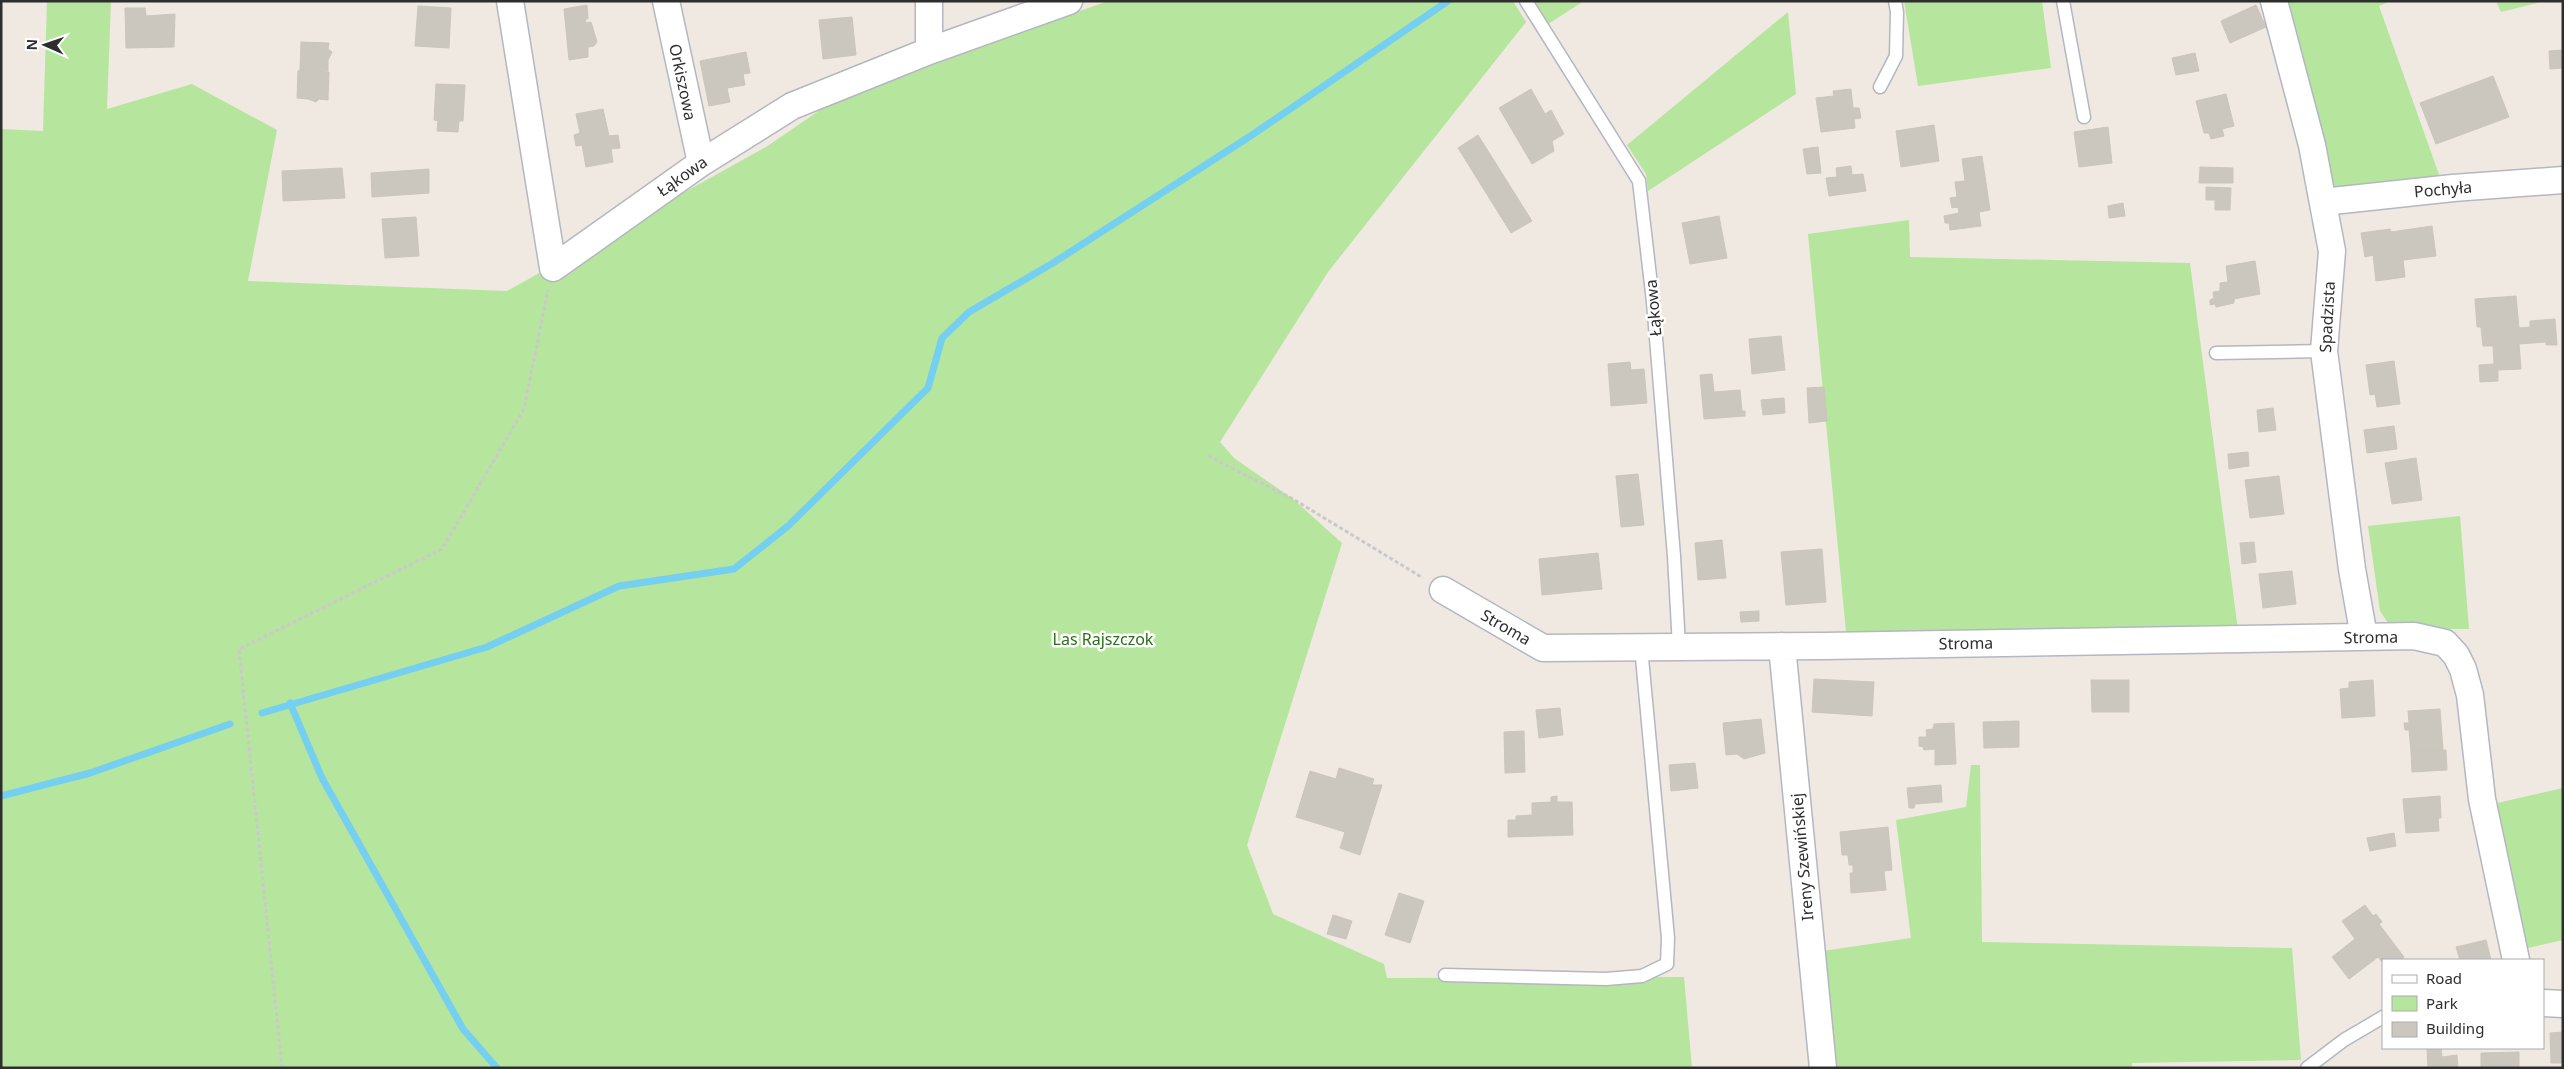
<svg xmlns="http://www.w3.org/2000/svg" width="2564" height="1069" font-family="'Noto Sans',sans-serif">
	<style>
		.green { fill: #b6e59e }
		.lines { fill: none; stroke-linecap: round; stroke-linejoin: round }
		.stream { stroke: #75cff0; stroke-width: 7 }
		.building { fill: #cbc7bf; stroke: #cbc5ba }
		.lane-casing { stroke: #b4b7c1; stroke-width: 15 }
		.street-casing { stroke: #b4b7c1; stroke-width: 29 }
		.path { stroke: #c9c9c9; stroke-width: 3; stroke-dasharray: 4 2.5; stroke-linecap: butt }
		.lane { stroke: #fff; stroke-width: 12 }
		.street { stroke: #fff; stroke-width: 26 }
		.labels { text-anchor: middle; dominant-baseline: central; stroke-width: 5; stroke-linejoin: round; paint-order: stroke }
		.street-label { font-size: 16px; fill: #2e2e2e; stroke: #fff }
		.park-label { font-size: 16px; fill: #2c6e1b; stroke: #fff }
	</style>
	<rect width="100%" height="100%" fill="#efe9e1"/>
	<path class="green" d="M47,1h64l-4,108 85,-25 85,46 -29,151 259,10 259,-144 60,-41 159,-61 123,-44h405l13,21 -198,250 -108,170 14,16 59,41 49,44 -95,302 26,69 111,50 3,14 297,-1 8,91h-1691v-939l42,2z
		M1533,1h51l-36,23z
		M1904,1h138l9,67 -133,18z
		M2284,1h107l-12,5 62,174 -110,13z
		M2496,1h49l-44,11z
		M1788,12l8,82 -148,97 -2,-17 -19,-29z
		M1909,220l1,37 280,6 48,367 -392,2 -38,-398z
		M2460,516l9,113h-77l-12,-18 -12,-85z
		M1971,765h9l2,177 310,6 9,112 -169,3v5h-298l-11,-117 88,-13 -15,-118 70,-13z
		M2563,788v152l-35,8 -19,-35 -16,-109z"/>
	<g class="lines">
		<path class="stream" d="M290,703l32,75 141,251 34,39
			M262,713l225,-66 132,-61 115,-17 54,-43 140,-138 14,-50 27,-26 84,-49 199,-128 196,-134
			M1,796l89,-23 140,-49"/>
	</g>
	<path class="building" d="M587,5l1,14h-3l1,4 5,-1 6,20 -3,4 -6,1v10l-19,3 -5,-51z
		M2256,5l10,22 -36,16 -9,-22z
		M418,6l33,2 -2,40 -34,-2z
		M125,8h20l1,8 29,-2 -1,33 -48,1z
		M852,17l4,38 -33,4 -4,-39z
		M301,42l28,1 -1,6 4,3 -4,8v11l-28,-1z
		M2563,50v18l-13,1 -1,-18z
		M746,52l4,21 -7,1 2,11 -18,3 3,14 -21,4 -9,-45z
		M2195,53l4,18 -23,4 -4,-17z
		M300,70l29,2 -1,28 -9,-1 -3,3 -8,-3 -11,-1 1,-27z
		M2493,76l16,41 -73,27 -16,-41z
		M436,84l29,1 -2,36h-4l-1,11 -21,-1 1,-10 -4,-1z
		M1531,89l14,25 6,-4 13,24 -12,7 2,10 -22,13 -33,-56z
		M1851,89l2,19h6l2,10 -7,1 1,9 -34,4 -5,-34 18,-2 -1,-5z
		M2226,94l8,32 -12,3 2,7 -13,3 -2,-6h-5l-8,-32z
		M603,109l6,27 9,-1 2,13 -9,1 2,13 -27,5 -4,-22 -6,1 -2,-11 6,-2 -4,-19z
		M1934,125l5,36 -38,6 -5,-36z
		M2108,127l4,36 -33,4 -5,-35z
		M1478,135l54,86 -21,12 -53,-85z
		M1818,147l3,26 -14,1 -4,-25z
		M1982,156l8,54 -11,2 2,14 -31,4 -1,-7h-4l-1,-7 15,-3 -1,-6 -6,1 -2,-10 7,-1 -2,-15 10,-1 -3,-22z
		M1851,166l1,9 11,-1 3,17 -37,5 -3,-18 11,-1 -1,-9z
		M2200,167l33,1v15h-34z
		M342,168l3,30 -62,3 -1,-30z
		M429,169v24l-57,4 -1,-24z
		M2206,187l25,1 -1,22h-15v-10h-9z
		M2123,203l2,13 -16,2 -1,-12z
		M1719,216l8,42 -37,6 -8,-41z
		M416,217l3,39 -34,2 -3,-39z
		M2432,226l4,30 -33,4 2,17 -29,4 -3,-26 -8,2 -4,-24 29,-4 1,3z
		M2255,261l5,33 -26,5v4l-18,4 -1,-3 -5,1v-5l4,-2 -1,-6 7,-1v-8l8,-1 -2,-16z
		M2516,296l3,32 11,-1v-6l25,-2 2,26h-11v-3l-27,2 2,25 -23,1v11l-18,1 -1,-17 15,-1 -1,-18h-10l-2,-19h-4l-2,-28z
		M1781,336l4,34 -33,4 -3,-35z
		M2394,361l6,43 -23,3 -2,-13 -5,1 -4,-30z
		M1630,362l1,8 13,-1 3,34 -36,3 -3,-42z
		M1712,374l2,18 26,-2 2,21h3v5l-41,3 -4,-44z
		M1824,387l3,34 -18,2 -2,-35z
		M1784,398l1,15 -22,2 -2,-15z
		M2273,408l3,22 -17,2 -2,-22z
		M2394,426l3,23 -30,4 -3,-23z
		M2248,452l1,14 -20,3 -1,-15z
		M2416,458l6,42 -30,4 -7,-41z
		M1638,474l6,51 -23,2 -5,-51z
		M2279,476l5,38 -34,4 -5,-38z
		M1722,540l4,38 -28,2 -3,-37z
		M2254,542l2,20 -14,2 -2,-21z
		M1822,549l4,53 -40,3 -5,-53z
		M1598,553l4,36 -60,6 -3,-36z
		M2292,571l4,33 -33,4 -4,-34z
		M1759,611v10l-18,1 -1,-10z
		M1814,679l60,3 -2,34 -60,-4z
		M2091,680h38v32h-37z
		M2373,680l2,36 -33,2 -2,-29 9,-1v-6z
		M1560,708l3,27 -24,3 -3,-28z
		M2440,709l3,41 -32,2 -2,-22h-4l-1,-7h5l-1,-12z
		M1761,719l4,34 -21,6 -7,-5 -11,1 -3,-32z
		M2019,721v26l-35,1 -1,-26z
		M1954,723l2,41 -21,1v-16l-11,1 -1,-3 -4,-1v-9h8l-1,-7 7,-1 1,-5z
		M1524,731l1,41 -20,1 -1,-41z
		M2446,750l1,20 -35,2 -1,-20z
		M1695,763l3,25 -27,3 -2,-26z
		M1339,768l35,11 -2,6h10l-22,70 -20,-7 5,-16 -49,-15 14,-46 26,8z
		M1941,785l1,17 -27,2 -1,4h-5l-2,-20z
		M1557,796v6h15l1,33 -65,2v-17h8v-4l16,-1v-12l19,-1v-5z
		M2440,796l1,22h-3l1,13 -33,2 -3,-34z
		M1888,827l4,43 -8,1 2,19 -35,3 -1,-20h3v-8h-4l-1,-10h-6l-2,-23z
		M2394,833l2,13 -26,5 -3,-13z
		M1399,893l25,8 -14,42 -25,-8z
		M2365,905l8,11 3,-2 6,8 -3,2 25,33 -4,3h-17v3l-5,-6 -29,22 -17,-22 23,-18 -13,-18z
		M1333,915l19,6 -6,18 -19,-5z
		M2486,940l5,20h-31l-4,-13z
		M2563,1032v31h-12l-1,-30z
		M2441,1048l1,9 15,-2 1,13h-30l-1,-19z
		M2519,1052v16h-38v-15z"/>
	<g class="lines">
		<g class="lane-casing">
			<path id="lane" d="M1526,1l113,180 14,121 21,254 5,91
				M2063,1l21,116
				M1880,87l16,-31 1,-44 -2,-11
				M2216,353l108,-2
				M1445,975l161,4 36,-3 25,-12 1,-26 -27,-291
				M2307,1068l37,-28 39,-23"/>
		</g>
		<g class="street-casing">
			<path id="street" d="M510,1l43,267 148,-105 91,-57 137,-55 140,-50
				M666,1l35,162
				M929,1v50
				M2274,1l38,144 20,106 -8,100 28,218 12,68
				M2323,202l130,-14 110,-8
				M1443,590l100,58 281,-2 590,-10 31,7 11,12 7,14 7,26 12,104 34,161
				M1782,646l41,422
				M2543,1003l20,1"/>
		</g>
		<path class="path" d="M1208,456l85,43 130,79
			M282,1068l-43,-419 203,-100 82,-140 24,-119"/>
		<use href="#lane" class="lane"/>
		<use href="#street" class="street"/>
	</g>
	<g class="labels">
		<g class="street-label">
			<text transform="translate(683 82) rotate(78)">Orkiszowa</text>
			<text transform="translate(682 176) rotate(-35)">Łąkowa</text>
			<text transform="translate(2443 189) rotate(-5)">Pochyła</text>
			<text transform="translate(1653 308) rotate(-95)">Łąkowa</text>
			<text transform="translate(2327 317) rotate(-87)">Spadzista</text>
			<text transform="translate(1506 627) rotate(30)">Stroma</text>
			<text transform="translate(2371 637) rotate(-1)">Stroma</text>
			<text transform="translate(1966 643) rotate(-1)">Stroma</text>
			<text transform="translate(1802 857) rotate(-95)">Ireny Szewińskiej</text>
		</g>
		<g class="park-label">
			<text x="1103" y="639">Las Rajszczok</text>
		</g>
	</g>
	<rect width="2564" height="1069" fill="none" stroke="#2e2e2e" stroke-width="5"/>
	<rect x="2382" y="959" width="162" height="90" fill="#ffffff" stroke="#ababab"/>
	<rect x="2392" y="975" width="25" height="8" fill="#ffffff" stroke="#ababab"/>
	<text x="2426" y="984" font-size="15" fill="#2e2e2e">Road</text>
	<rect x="2392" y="996" width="25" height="15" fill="#b6e59e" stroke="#ababab"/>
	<text x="2426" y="1009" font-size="15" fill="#2e2e2e">Park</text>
	<rect x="2392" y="1022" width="25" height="15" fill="#cbc7bf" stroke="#ababab"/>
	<text x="2426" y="1034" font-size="15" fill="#2e2e2e">Building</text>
	<g transform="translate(45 45) rotate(272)" stroke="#ffffff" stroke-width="4" paint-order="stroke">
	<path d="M0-4L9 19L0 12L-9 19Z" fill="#2e2e2e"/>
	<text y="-8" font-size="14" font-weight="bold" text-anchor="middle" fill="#2e2e2e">N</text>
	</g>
</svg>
